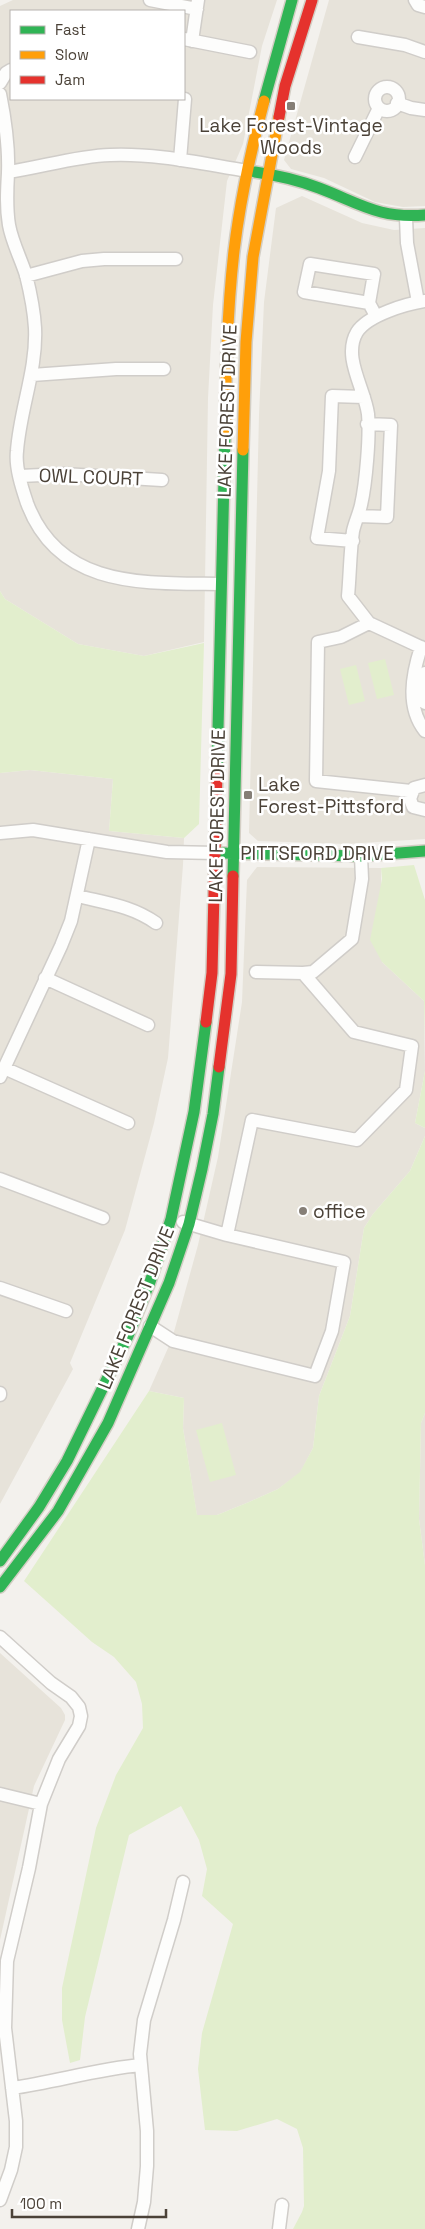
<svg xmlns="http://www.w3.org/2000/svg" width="425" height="2229" font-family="'Space Grotesk',sans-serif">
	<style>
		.residential { fill: #e7e3da; fill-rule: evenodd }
		.green { fill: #e2eecd }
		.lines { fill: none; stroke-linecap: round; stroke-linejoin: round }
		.street-casing { stroke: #d0cdc9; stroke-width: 15 }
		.fast-casing { stroke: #d3cec4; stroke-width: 14 }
		.slow-casing { stroke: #d3cec4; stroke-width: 14 }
		.jam-casing { stroke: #d3cec4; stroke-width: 14 }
		.street { stroke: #fdfdfc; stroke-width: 12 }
		.fast { stroke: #30b455; stroke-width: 11 }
		.slow { stroke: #ff9f0a; stroke-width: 11 }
		.jam { stroke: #e5322d; stroke-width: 11 }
		.poi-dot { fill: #867f77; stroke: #fff; stroke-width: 2 }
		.labels { text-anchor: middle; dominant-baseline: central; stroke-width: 5; stroke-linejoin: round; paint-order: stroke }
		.poi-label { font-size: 19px; fill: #4b4238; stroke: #fff; text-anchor: start }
		.street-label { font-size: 19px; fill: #4b4238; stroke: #fff }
	</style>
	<rect width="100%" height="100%" fill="#f3f1ed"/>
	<path class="residential" d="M13,0h264l-15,46 -19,98 -16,37 -14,124 -5,93 -4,244 -60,14 -66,-12 -73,-45 -5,-8v-585zM11,11h173v88h-173z
		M329,0h96v206l-22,1 -28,-5 -51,-24 -33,-9 -7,-9z
		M302,196l60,27 32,7 31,-2v611l-79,5 -88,-3 -9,-8 10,-418 5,-113 12,-94z
		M30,770l83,9 -4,52 75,7 -1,27 -15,193 -14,65 -29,107 -55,133 3,6 -73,135v-731z
		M257,867l124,1 1,94 42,39 1,70 -10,52 10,5v8l-15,35 -37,43 -9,14 -14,88 -31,80 -6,52 -13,25 -22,16 -29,13 -32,13 -20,1 -14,-88 1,-30 -35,-7 23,-52 26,-94 20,-88 24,-155 5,-122z
		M425,1413v152l-6,-46 2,-96z
		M0,1653l61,55 4,7v5l-31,66 -34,154z"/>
	<path class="green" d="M0,591l5,8 73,45 66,12 60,-13 -5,181 -15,14 -75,-7 4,-52 -83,-9 -30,3z
		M385,659l9,36 -17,4 -9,-36z
		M356,665l9,36 -16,4 -9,-36z
		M414,865l11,35v139l-1,-38 -42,-39 -12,-22 12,-61 -1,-11z
		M425,1071v57l-10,-5z
		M425,1136v277l-4,10 -2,96 6,46v664h-132l9,-17 2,-6 -1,-58 -6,-19 -20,-10 -40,12 -32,-1 -7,-61 4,-36 31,-109 -31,-28 5,-27 -8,-29 -18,-34 -52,29 -44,182 -5,43 -10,3 -8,-43v-32l34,-160 20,-53 27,-47 -1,-24 -6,-22 -22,-25 -22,-15 -68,-61 125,-190 35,7 -1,30 14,87h20l32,-13 29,-13 22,-17 13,-24 6,-52 31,-80 14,-88 9,-14 37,-43z
		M222,1423l14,52 -26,7 -14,-52z"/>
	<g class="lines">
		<g class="street-casing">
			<path id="street" d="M150,0l47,9
				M415,0l3,5 7,2
				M358,37l47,8 20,7
				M184,39l66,13
				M192,41l6,-41
				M0,83l6,-10 5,-3
				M375 99a12 12 0 1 1 24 0a12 12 0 1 1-24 0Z
				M0,94c5,25 9,53 8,79 -1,18 -2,34 1,52 3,17 12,34 17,50 4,16 8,36 9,53 2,42 -15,81 -18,123 -2,16 5,37 10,52 32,86 117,80 193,81
				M397,103l14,5 14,2
				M355,157l24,-49
				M180,160l5,-61
				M8,172c34,-5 69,-16 102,-17 46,-2 93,9 138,16
				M406,218l1,25 11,59
				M26,276l56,-15 22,-2h72
				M425,301c-19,3 -57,14 -68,31 -15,25 8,57 11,82 2,22 -2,69 -7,91 -2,9 -6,17 -8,26 -3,21 -3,44 -5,65l21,27 56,26
				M369,303l-65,-11 6,-28 64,10 -5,29 7,13
				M32,375l84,-6h48
				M20,476l44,-2 98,6
				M358,516l29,1 4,-92 -24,-1
				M353,541l-36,-3 12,-67 3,-75 32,1
				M369,623l-28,14 -23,5 -2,139 95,10
				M421,647c-9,28 -15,60 4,84
				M425,673l-2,8 2,22
				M425,785l-11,3 -4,11 3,8 12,3
				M0,833l33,-3 134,22 49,1
				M78,896c28,7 54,10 78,27
				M256,972l47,1
				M45,978l103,47
				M4,1068l124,55
				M0,1077l61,-131 10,-25 18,-82
				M0,1179l103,39
				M227,1235l25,-115 105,20 49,-50 6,-44 -58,-14 -51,-59 10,-1 39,-33 10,-60 -1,-23
				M0,1288l66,23
				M150,1326l23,15 142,35 17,-45 12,-69 -117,-27 -44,-13
				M0,1393v2
				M0,1637l51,46 20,14 8,10 2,9 -2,10 -20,33 -18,45 -12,64 -22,93 -2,67 11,93v26l-5,23 -11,30
				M0,1794l41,10
				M12,2088c43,-6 85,-19 129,-23
				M138,2229l6,-27 3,-36v-35l-7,-77 4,-34 30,-100 9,-38
				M279,2229l3,-24"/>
		</g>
		<g class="fast-casing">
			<path id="fast" d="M264,101l28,-101
				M255,172c21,3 43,8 64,16 40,15 60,31 106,27
				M217,771l8,-336
				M221,853l140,3 64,-5
				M233,876l10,-426
				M0,1561l39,-54 28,-46 61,-125 22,-54 21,-63 23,-107 12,-90
				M0,1587l58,-76 50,-88 61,-140 20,-59 13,-55 11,-55 6,-47"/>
		</g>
		<g class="slow-casing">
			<path id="slow" d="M225,435c1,-62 2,-123 9,-184 6,-50 17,-101 30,-150
				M243,450l3,-108 7,-85 26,-140"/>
		</g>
		<g class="jam-casing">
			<path id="jam" d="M279,117l6,-31 27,-86
				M206,1022l6,-49 5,-202
				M219,1067l12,-93 2,-98"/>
		</g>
		<use href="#street" class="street"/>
		<use href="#fast" class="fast"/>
		<use href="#slow" class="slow"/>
		<use href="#jam" class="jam"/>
	</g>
	<g class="poi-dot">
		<rect x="286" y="101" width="10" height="10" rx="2.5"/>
		<rect x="243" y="790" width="10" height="10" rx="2.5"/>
		<circle cx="303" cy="1211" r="5"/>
	</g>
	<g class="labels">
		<g class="poi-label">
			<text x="291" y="125" text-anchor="middle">Lake Forest-Vintage<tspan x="291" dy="22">Woods</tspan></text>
			<text x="258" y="784">Lake<tspan x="258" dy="22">Forest-Pittsford</tspan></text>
			<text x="313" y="1211">office</text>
		</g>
		<g class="street-label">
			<text transform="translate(227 411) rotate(-88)">LAKE FOREST DRIVE</text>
			<text transform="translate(91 477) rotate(2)">OWL COURT</text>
			<text transform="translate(217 816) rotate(-89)">LAKE FOREST DRIVE</text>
			<text x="317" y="853">PITTSFORD DRIVE</text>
			<text transform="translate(136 1308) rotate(-68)">LAKE FOREST DRIVE</text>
		</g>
	</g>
	<rect x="10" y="10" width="175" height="90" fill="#ffffff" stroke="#b7b3af"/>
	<rect x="20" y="26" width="25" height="8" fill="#30b455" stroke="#b7b3af"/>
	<text x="55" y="35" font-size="15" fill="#4b4238">Fast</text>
	<rect x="20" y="51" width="25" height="8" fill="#ff9f0a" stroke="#b7b3af"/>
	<text x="55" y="60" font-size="15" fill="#4b4238">Slow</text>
	<rect x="20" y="76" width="25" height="8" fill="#e5322d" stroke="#b7b3af"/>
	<text x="55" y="85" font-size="15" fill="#4b4238">Jam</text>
	<path d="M12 2209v8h154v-8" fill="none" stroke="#4b4238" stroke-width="2.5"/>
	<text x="20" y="2209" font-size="15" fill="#4b4238" stroke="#ffffff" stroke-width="4" paint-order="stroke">100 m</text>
</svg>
